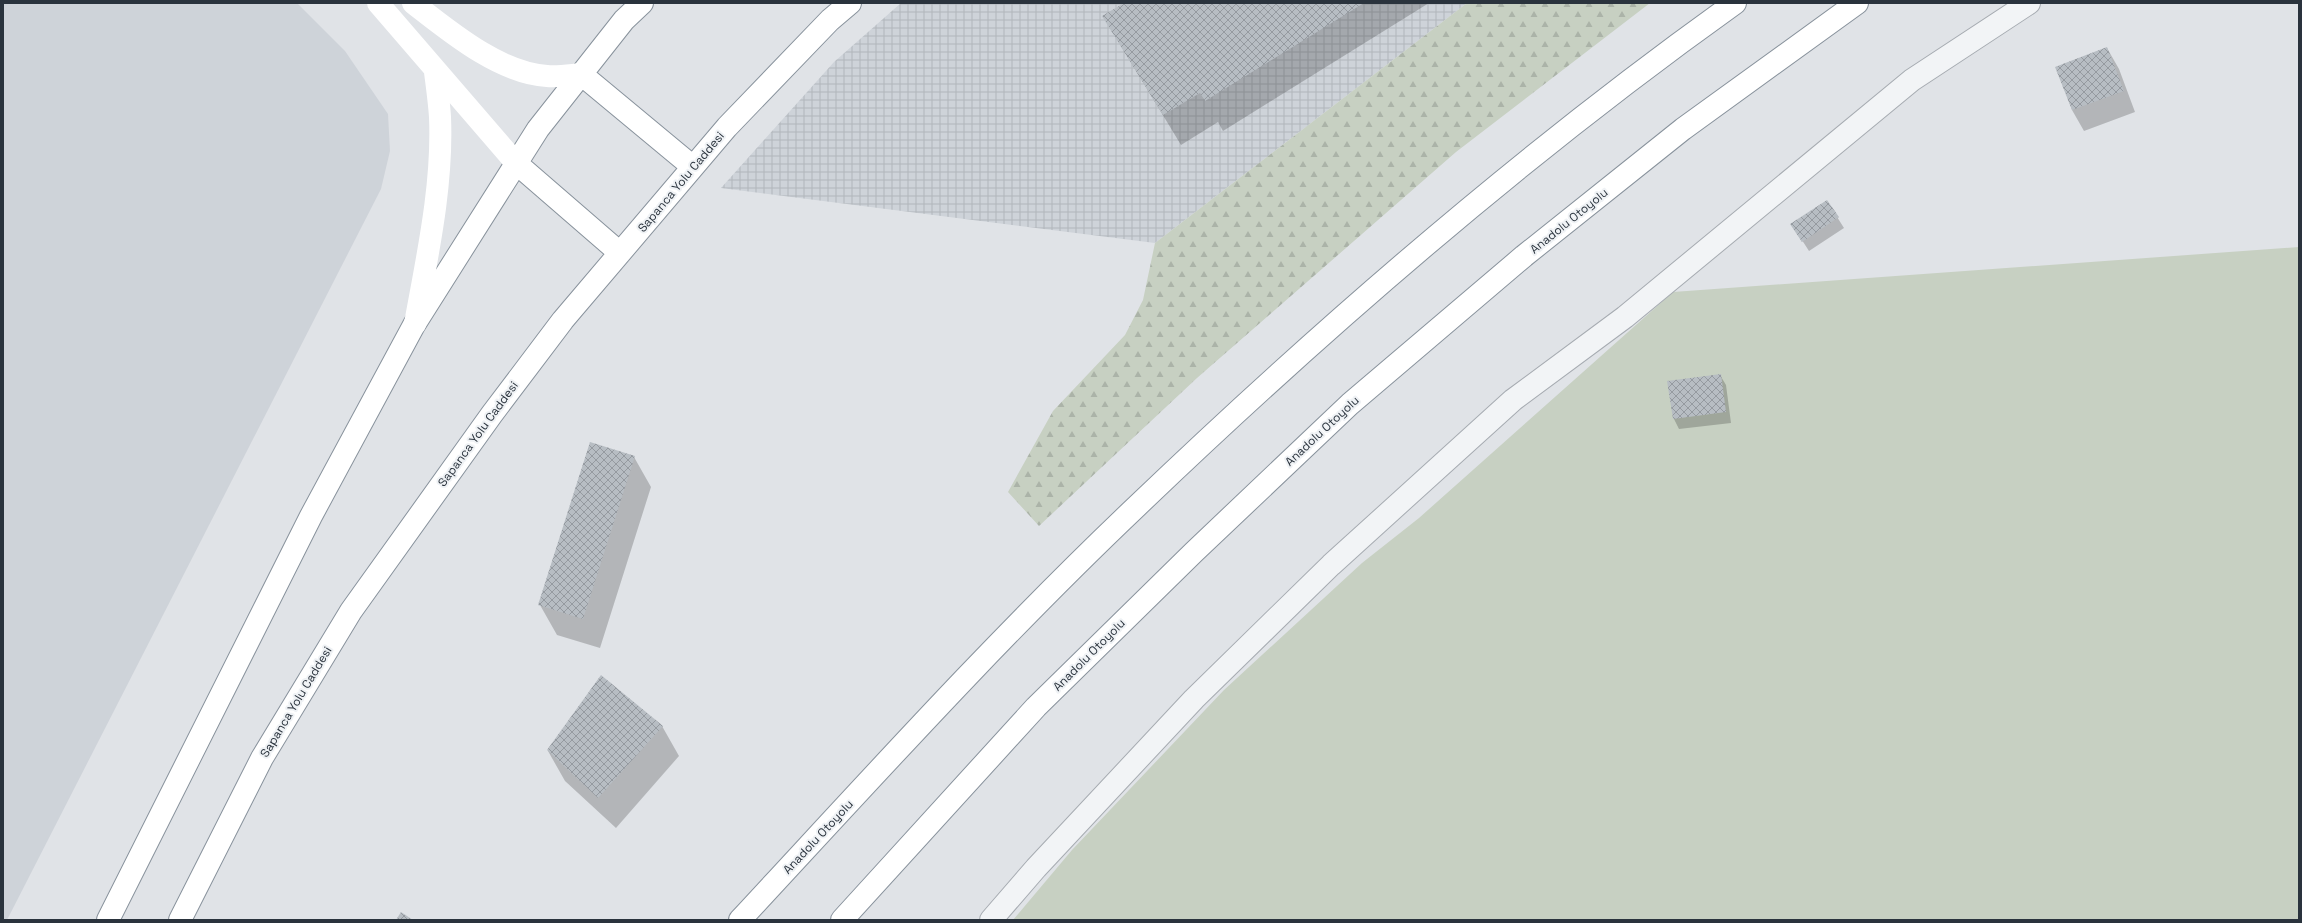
<svg xmlns="http://www.w3.org/2000/svg" width="2302" height="923" font-family="'Space Grotesk',sans-serif">
	<style>
		.built { fill: #ced3d9 }
		.industrial { fill: url(#industrial-grid) }
		.green { fill: #c7d0c2 }
		.forest { fill: url(#forest-firs) }
		.shadow { fill: #0003 }
		.building { fill: url(#building-cross-hatch) }
		.lines { fill: none; stroke-linecap: round; stroke-linejoin: round }
		.street-casing { stroke: #a6abb1; stroke-width: 24 }
		.highway-casing { stroke: #88929c; stroke-width: 24 }
		.street { stroke: #f2f4f6; stroke-width: 22 }
		.secondary { stroke: #fff; stroke-width: 22 }
		.highway { stroke: #fff; stroke-width: 22 }
		.labels { text-anchor: middle; dominant-baseline: central; stroke-width: 4; stroke-linejoin: round; paint-order: stroke }
		.street-label { font-size: 12px; fill: #2a333d; stroke: #eff2f5 }
	</style>
	<defs>
		<pattern id="industrial-grid" width="8" height="8" patternUnits="userSpaceOnUse"><rect width="8" height="8" fill="#ced3d9"/><path d="M0 4h8M4 0v8" fill="none" stroke="#b1b6bb"/></pattern>
		<pattern id="forest-firs" width="22" height="20" patternUnits="userSpaceOnUse"><rect width="22" height="20" fill="#c7d0c2"/><path d="M5 1l3.5 6h-7zM16 11l3.5 6h-7z" fill="#abb3a8"/></pattern>
		<pattern id="building-cross-hatch" width="8" height="8" patternUnits="userSpaceOnUse"><rect width="8" height="8" fill="#b7bdc3"/><path d="M0 0l8 8M0 8l8-8" fill="none" stroke="#959aa0"/></pattern>
	</defs>
	<rect width="100%" height="100%" fill="#e0e3e7"/>
	<path class="built" d="M3,3h294l48,48 43,63 2,37 -9,38 -374,731h-4z"/>
	<path class="industrial" d="M901,3h566l-312,240 -434,-55 113,-126z"/>
	<path class="green" d="M2299,247v673h-1286l59,-70 152,-160 138,-127 57,-45 254,-226z"/>
	<path class="forest" d="M1467,3h183l-194,149 -259,226 -158,148 -31,-34 45,-81 72,-76 18,-35 12,-57z"/>
	<path class="shadow" d="M1125,3h304l-206,128 -5,-9 -37,23 -60,-99z
		M2107,48l12,21 16,43 -51,19 -12,-21 -16,-43z
		M1827,201l17,27 -35,23 -11,-17z
		M1720,375l6,10 5,38 -52,6 -5,-10 -5,-37z
		M634,457l17,30 -51,161 -43,-13 -17,-30z
		M662,726l17,30 -63,72 -51,-47 -17,-30z"/>
	<path class="building" d="M1124,3h240l-159,98 -5,-8 -37,22 -61,-99z
		M2107,47l17,44 -52,19 -17,-43z
		M1827,200l12,17 -37,25 -12,-18z
		M1721,374l5,38 -53,7 -6,-38z
		M590,442l45,14 -52,163 -45,-14z
		M601,675l62,51 -65,72 -51,-48z
		M401,912l12,8h-17z"/>
	<g class="lines">
		<g class="street-casing">
			<path id="street" d="M991,920l45,-52 158,-169 137,-134 182,-165 112,-83 287,-237 117,-77"/>
		</g>
		<g class="highway-casing">
			<path id="highway" d="M581,74l112,93
				M516,163l104,90
				M108,920l203,-404 103,-191 124,-196 86,-109 18,-17
				M180,920l82,-162 89,-147 141,-197 71,-94 164,-193 103,-107 20,-17
				M740,920c130,-140 258,-282 396,-413 189,-181 386,-352 599,-504
				M842,920l194,-213 158,-155 156,-148 174,-148 159,-127 174,-126"/>
		</g>
		<use href="#street" class="street"/>
		<path class="secondary" d="M378,3l138,160
			M413,3c36,28 86,70 134,73 11,1 23,-1 34,-2
			M415,324c12,-67 28,-138 25,-207 -1,-15 -3,-30 -5,-45"/>
		<use href="#highway" class="highway"/>
	</g>
	<g class="labels">
		<g class="street-label">
			<text transform="translate(681 182) rotate(-50)">Sapanca Yolu Caddesi</text>
			<text transform="translate(1569 221) rotate(-39)">Anadolu Otoyolu</text>
			<text transform="translate(1322 431) rotate(-43)">Anadolu Otoyolu</text>
			<text transform="translate(478 434) rotate(-54)">Sapanca Yolu Caddesi</text>
			<text transform="translate(1089 655) rotate(-45)">Anadolu Otoyolu</text>
			<text transform="translate(296 702) rotate(-59)">Sapanca Yolu Caddesi</text>
			<text transform="translate(818 837) rotate(-47)">Anadolu Otoyolu</text>
		</g>
	</g>
	<rect width="2302" height="923" fill="none" stroke="#2a333d" stroke-width="8"/>
</svg>
